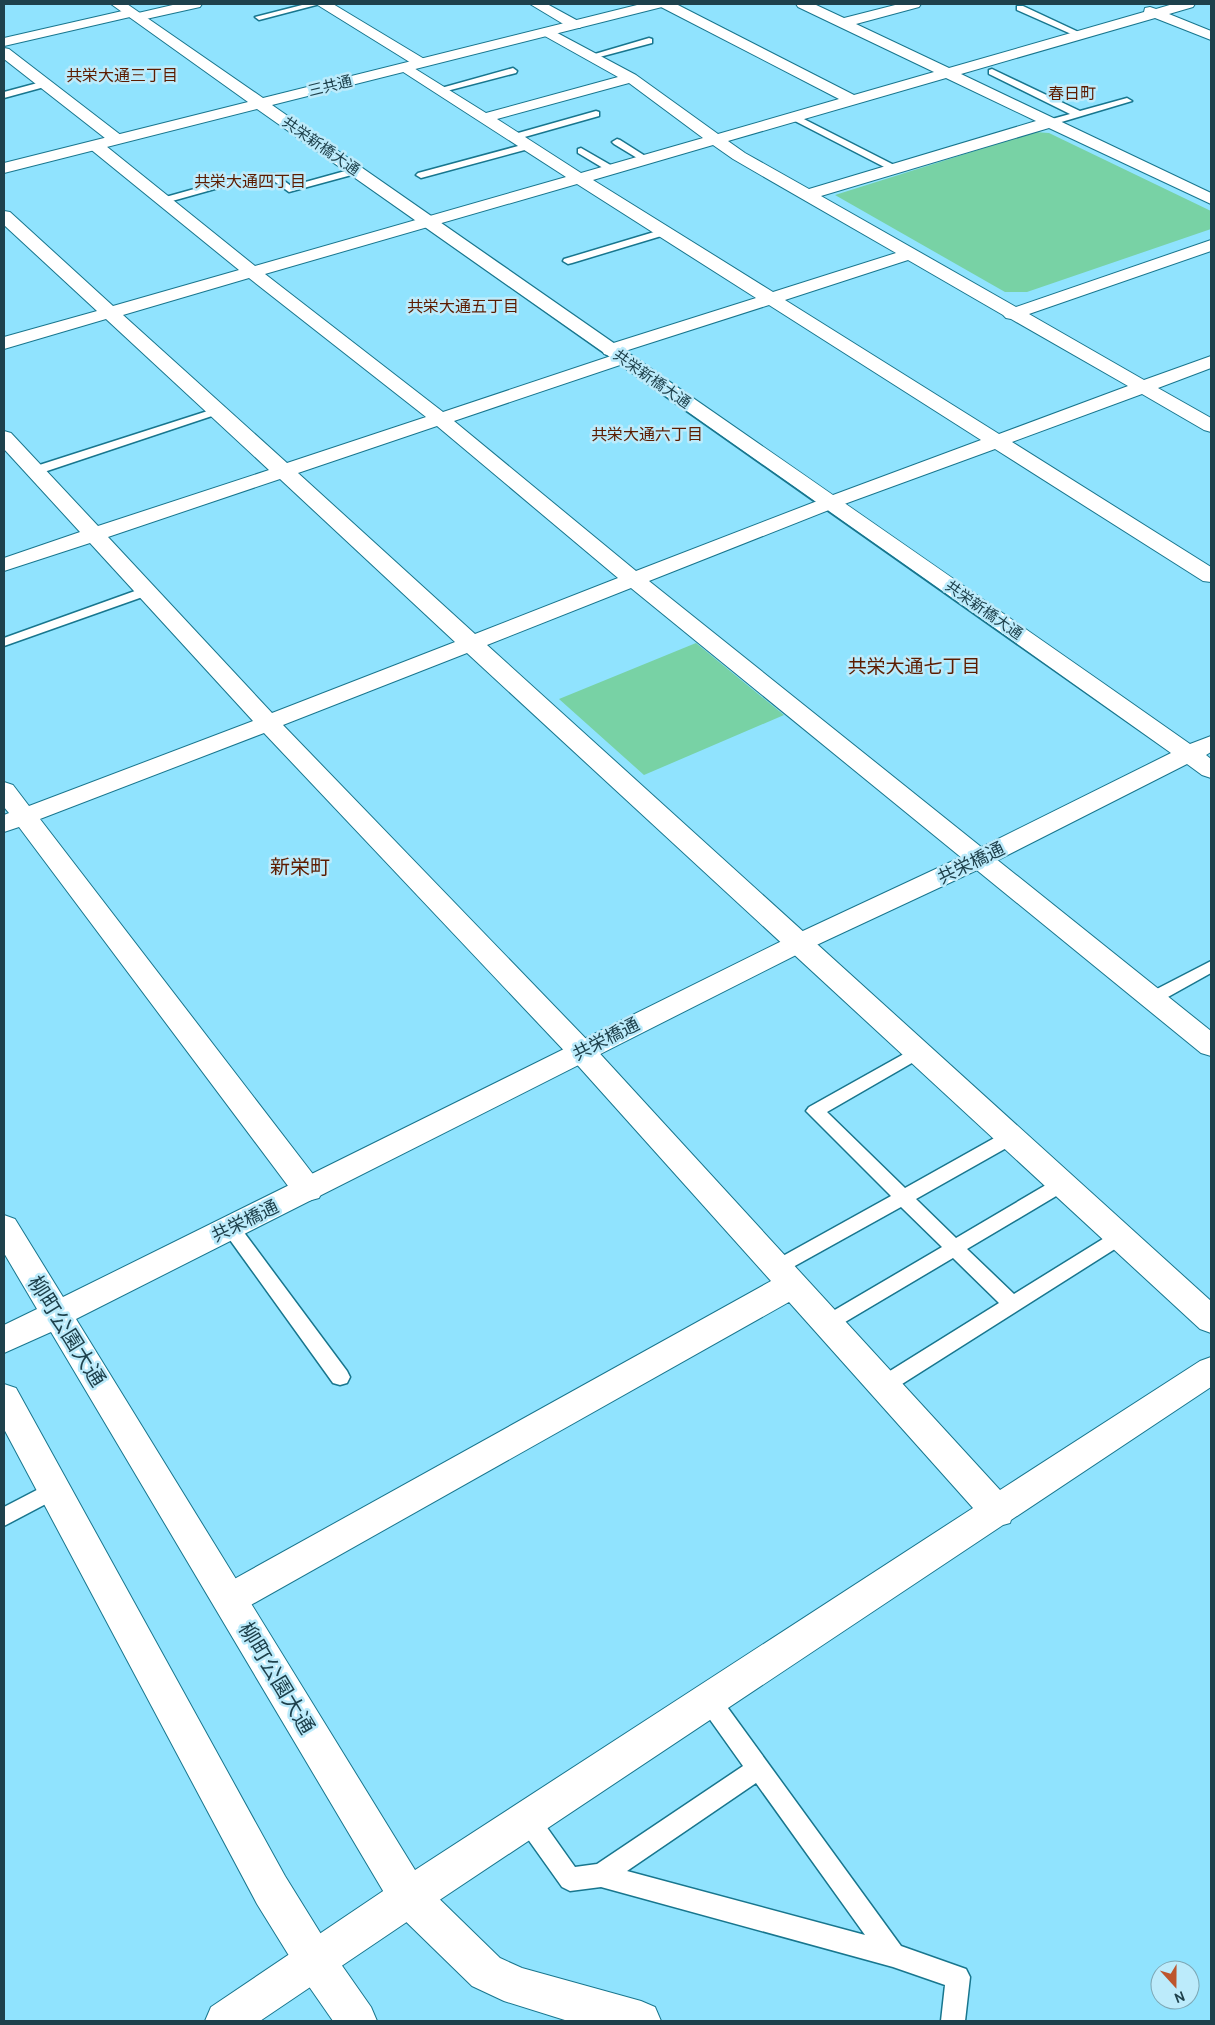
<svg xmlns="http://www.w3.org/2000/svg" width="1215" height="2025" font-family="Cabin,'Noto Sans JP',sans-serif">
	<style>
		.green { fill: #78d2a5 }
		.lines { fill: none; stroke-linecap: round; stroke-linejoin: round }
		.service-casing { stroke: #18768e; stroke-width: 3 }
		.minor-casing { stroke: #18768e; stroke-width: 2 }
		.tertiary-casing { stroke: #18768e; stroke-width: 2 }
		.service { fill: #fff; fill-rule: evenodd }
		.minor { fill: #fff; fill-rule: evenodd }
		.tertiary { fill: #fff; fill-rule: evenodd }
		.labels { text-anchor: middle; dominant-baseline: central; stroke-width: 5; stroke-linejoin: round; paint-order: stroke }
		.far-street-label { font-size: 15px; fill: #1e414c; stroke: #bcebfb }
		.far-neighbourhood-label { font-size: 16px; fill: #5c1c00; stroke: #bcebfb }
		.far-quarter-label { font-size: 16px; fill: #5c1c00; stroke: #bcebfb }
		.street-label { font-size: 18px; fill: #1e414c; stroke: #bcebfb }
		.neighbourhood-label { font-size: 19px; fill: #5c1c00; stroke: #bcebfb }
		.quarter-label { font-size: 20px; fill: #5c1c00; stroke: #bcebfb }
		.near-street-label { font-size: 21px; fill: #1e414c; stroke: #bcebfb }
	</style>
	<rect width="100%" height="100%" fill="#90e3fe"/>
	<path class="green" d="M1035,132l14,1 162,78v18l-184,63h-22l-170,-97z
		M696,643l88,72 -140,60 -85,-76z"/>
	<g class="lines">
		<g class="service-casing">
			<path id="service" d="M306,4h14l-61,16 -4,-3z
				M1017,6h6l62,29 -7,2 -61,-27z
				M649,38l3,1v4l-60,16 -4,-3z
				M513,68l4,3 -1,2 -77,20 -5,-3z
				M992,69l88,42 47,-13 5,3 -84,25 -5,-3 2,-2 25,-7 -81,-40v-4z
				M45,81l4,3 -1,2 -44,12v-6z
				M596,111l3,1v4l-85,24 -5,-3 2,-2z
				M794,114l104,53 2,2 -5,3 -3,-1 -101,-52v-4z
				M617,139l3,1 30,19 -5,3 -3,-1 -28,-17 -2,-2z
				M529,143l3,1v4l-111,30 -5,-3 2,-2z
				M581,148l33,19 2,2 -5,3 -3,-1 -30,-18v-4z
				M356,168l5,3 -2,2 -70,19 -22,-16 2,-2h6l16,12z
				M237,177l3,1v4l-75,21 -5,-3 2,-2z
				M664,229l5,3 -1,2 -96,29 -4,1 -5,-3 1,-2z
				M217,408l4,1 2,2 -2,2 -183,61 -4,1 -6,-4 2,-3z
				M146,587l6,4 -1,3 -147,52v-8z
				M1211,961v12l-52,29 -6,2 -6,-2 -2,-4 2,-4z
				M918,1046l6,2 2,4 -2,4 -97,56 78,76 100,-56 6,-1 6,1 3,5 -3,5 -101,57 40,39 100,-59 6,-2 6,2 3,5 -3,5 -101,60 47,45 100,-62 6,-2 6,2 3,5 -3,5 -235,149 -7,2 -7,-2 -3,-6 3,-6 122,-76 -46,-45 -118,70 -7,3 -7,-3 -2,-5 2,-5 121,-71 -41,-40 -117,65 -6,2 -6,-2 -3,-5 3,-5 119,-66 -85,-85 3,-4z
				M231,1221l6,2 110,148 3,6 -3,6 -7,2 -7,-2 -108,-150 -3,-5 3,-5z
				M54,1481l7,3 3,6 -3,6 -57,30v-19z
				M709,1690l8,3 184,253 65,23 4,8 -5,44h-24l4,-36 -52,-18 -292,-80 -31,4 -8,-4 -42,-59 -3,-8 3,-8 8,-3 8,3 39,55 22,-3 146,-98 -42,-59 -3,-7 3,-7zM756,1783l109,152 -238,-64z"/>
		</g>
		<g class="minor-casing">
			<path id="minor" d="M177,4h25l-2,3 -63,14 -7,-4 -126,29v-8l127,-29 7,4z
				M316,4h17l93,56 2,3 -2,3h-10z
				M530,4h17l33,18 2,3 -2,3h-10z
				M659,4h17l178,91 80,-23 -136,-65 -2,-3h18l30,14 55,-14h22l-2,3 -63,17 93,44 195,-56 1,-4 5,-1 6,2 17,-5h22l-2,3 -24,7 42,17v9l-56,-22 -194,56 250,119v11l-162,-76 -228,68 195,111 195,-67v11l-182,63 115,66 67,-24v12l-53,20 53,30v14l-7,-2 -62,-36 -130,48 199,125v15l-8,-1 -208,-132 -156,57 -190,75 562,450v25l-10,-3 -570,-465 -144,57 724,656v32l-11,-4 -733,-676 -184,72 309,320 408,445 200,-129 11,-4v30l-200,133 -1,3 -7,2 -580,386 -163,110h-55l6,-14 184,-124 578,-375 -184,-206 -547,308 -12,5 -12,-5 -6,-11 6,-11 553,-307 -199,-222 -308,-326 -224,86 279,363 4,8 -4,8 -11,3 -11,-3 -278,-371 -15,5v-17l5,-2 -5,-6v-25l9,3 16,21 224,-85 -163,-178 -86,28v-13l76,-26 -76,-83v-18l7,2 87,93 171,-56 -163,-151 -102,30v-12l93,-26 -93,-86v-14l6,1 103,94 126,-36 -150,-122 -2,-3 2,-3h12l154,124 311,-89 -169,-109 2,-3h10l77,48 132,-36 -75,-42 -2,-3 2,-3 5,-1 88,47 82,59 121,-35 -178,-92zM946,78l90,43 -227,68 -64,-36 -17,-12zM629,83l74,55 -122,35 -84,-54zM713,145l20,14 163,94 -123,39 -180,-112zM577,184l179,114 -152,48 -2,4 2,4 7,2 -168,56 -178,-138zM908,260l95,55 3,3 5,1 117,67 -129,48 -214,-134zM249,278l177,139 -139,46 -164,-148zM769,305l212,135 -156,58 -189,73 -182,-150 175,-59 2,-4 -2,-4 -7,-2zM437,426l181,152 -143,56 -177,-161zM280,479l175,163 -183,71 -164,-176z
				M4,48l5,1 113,87 2,3 -2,3h-12l-106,-83z"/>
		</g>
		<g class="tertiary-casing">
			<path id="tertiary" d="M111,4h16l136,94 378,-94h23l-2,3 -390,98c306,214 613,425 918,639l21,-8v16l-5,3 5,4v19l-9,-3 -15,-11 -197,100 -182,85 -732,370 347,564 77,75 22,10 119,33 14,6 6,14h-93l-64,-20 -32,-15 -77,-75 -344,-579 -47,21v-28l33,-16 -33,-56v-38l11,4 48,78 727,-360 182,-85 199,-99c-303,-216 -609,-429 -914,-644l-253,64v-10l244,-61z
				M4,1384l12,4 269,488 44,71 42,60 6,14h-44l-32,-46 -44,-71 -253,-475z"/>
		</g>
		<use href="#service" class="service"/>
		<use href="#minor" class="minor"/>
		<use href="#tertiary" class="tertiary"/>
	</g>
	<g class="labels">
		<g class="far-street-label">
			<text transform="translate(330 86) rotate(-14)">三共通</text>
			<text transform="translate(321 146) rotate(35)">共栄新橋大通</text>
			<text transform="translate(652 379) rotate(35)">共栄新橋大通</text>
			<text transform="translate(984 610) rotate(35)">共栄新橋大通</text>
		</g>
		<g class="far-neighbourhood-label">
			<text x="122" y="75">共栄大通三丁目</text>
			<text x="250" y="181">共栄大通四丁目</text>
			<text x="463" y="306">共栄大通五丁目</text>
			<text x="647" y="434">共栄大通六丁目</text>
		</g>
		<g class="far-quarter-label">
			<text x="1072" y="93">春日町</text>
		</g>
		<g class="street-label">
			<text transform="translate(971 863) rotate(-26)">共栄橋通</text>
			<text transform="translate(606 1039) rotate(-27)">共栄橋通</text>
			<text transform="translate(245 1221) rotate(-26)">共栄橋通</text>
		</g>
		<g class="neighbourhood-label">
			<text x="914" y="666">共栄大通七丁目</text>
		</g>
		<g class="quarter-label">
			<text x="300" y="867">新栄町</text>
		</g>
		<g class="near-street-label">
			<text transform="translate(67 1331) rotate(58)">柳町公園大通</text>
			<text transform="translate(277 1678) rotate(59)">柳町公園大通</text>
		</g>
	</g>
	<rect width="1215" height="2025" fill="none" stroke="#1e414c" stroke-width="10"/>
	<g transform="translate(1175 1985) rotate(159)"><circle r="24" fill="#bcebfb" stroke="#7da7b5"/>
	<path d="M0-4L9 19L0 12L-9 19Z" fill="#bd552d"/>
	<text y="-8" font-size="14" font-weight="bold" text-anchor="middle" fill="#1e414c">N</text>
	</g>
</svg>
